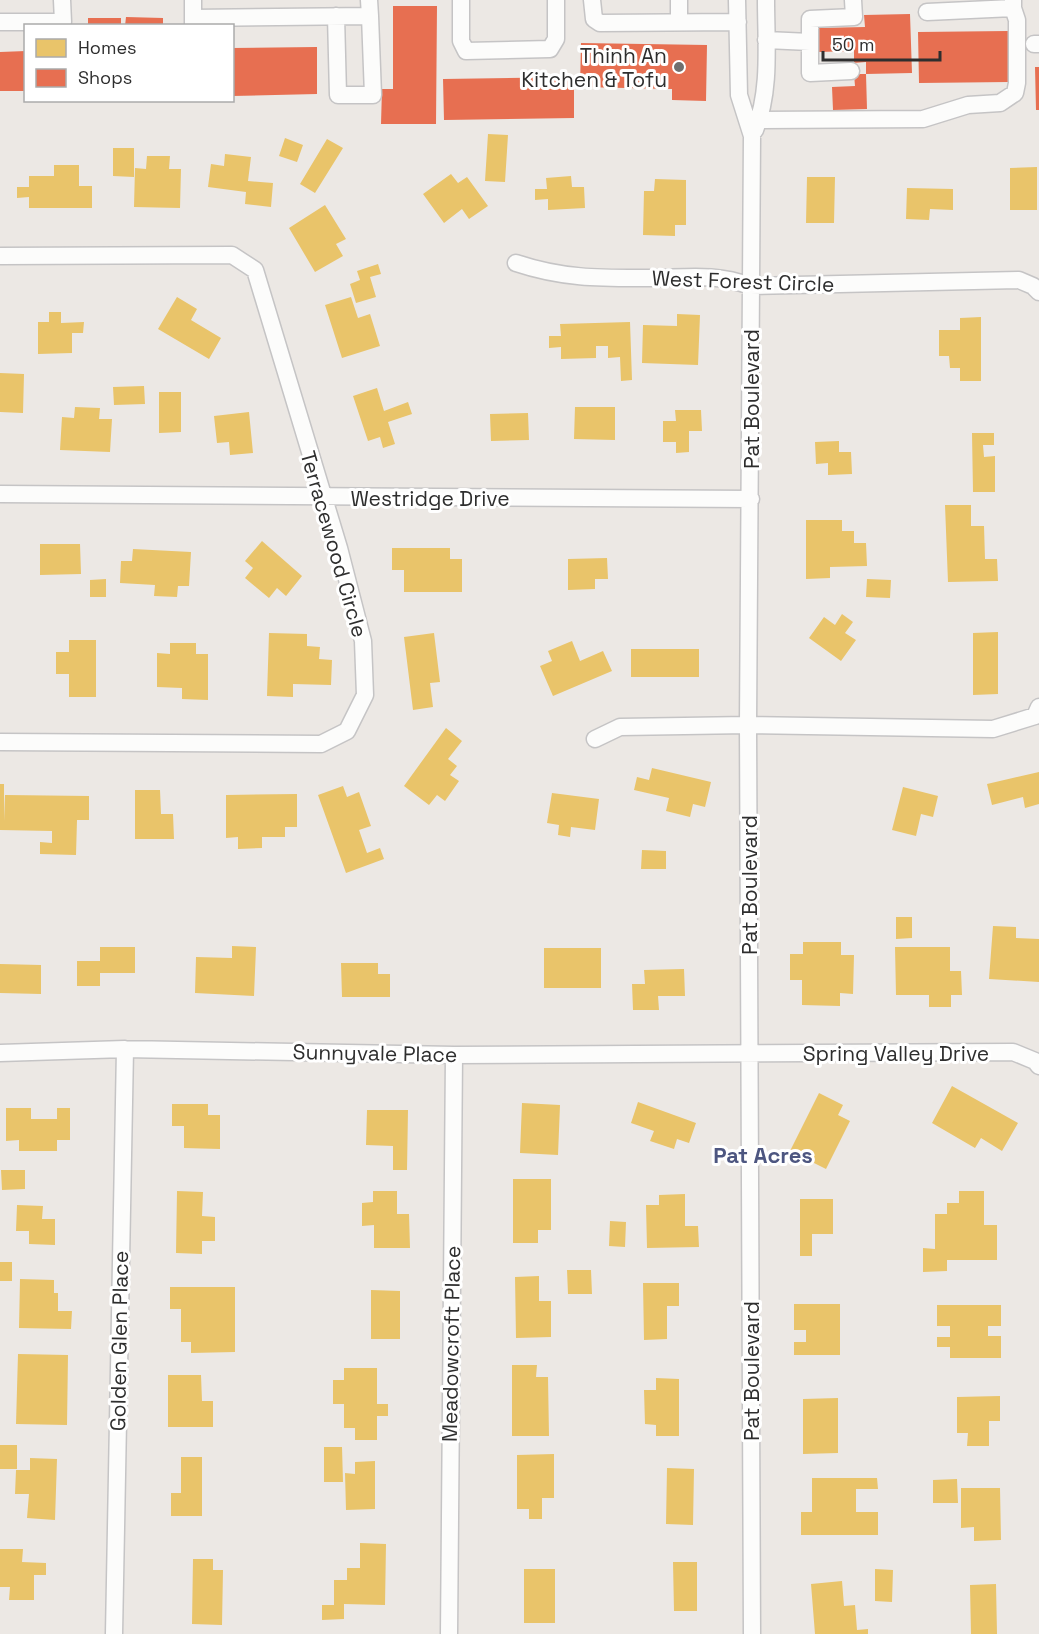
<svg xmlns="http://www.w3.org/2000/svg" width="1039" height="1634" font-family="'Space Grotesk',sans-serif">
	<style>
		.homes { fill: #e9c46a }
		.shops { fill: #e76f51 }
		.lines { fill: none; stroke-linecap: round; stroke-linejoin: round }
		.minor-casing { stroke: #c5c4c5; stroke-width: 19 }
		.minor { stroke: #fcfcfb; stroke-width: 16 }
		.poi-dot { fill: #706f6e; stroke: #fff; stroke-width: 2 }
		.labels { text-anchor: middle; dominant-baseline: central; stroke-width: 6; stroke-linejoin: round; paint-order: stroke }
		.poi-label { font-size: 21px; fill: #2e2e2e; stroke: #fff; text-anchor: end }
		.street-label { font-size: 21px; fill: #2e2e2e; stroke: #fff }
		.neighbourhood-label { font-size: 22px; font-weight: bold; fill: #4d5680; stroke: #fff }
	</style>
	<rect width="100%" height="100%" fill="#ece8e4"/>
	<path class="homes" d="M488,134l20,1 -3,47 -20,-1z
		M285,138l18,7 -6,17 -18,-6z
		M327,139l16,9 -28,45 -15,-9z
		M113,148h21v29l-21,-1z
		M225,154l26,3 -3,24 25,2 -2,24 -26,-3 1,-12 -38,-5 3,-23 13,2z
		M147,156h23l-1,13h12l-1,39 -46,-1 1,-39 11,1z
		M54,165h25v21h13v22h-63v-11l-12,1v-11h12v-11h25z
		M1037,167v43h-27v-42z
		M451,174l7,9 9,-6 21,29 -19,13 -7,-10 -18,14 -21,-29z
		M571,176l1,11h12l1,21 -37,2v-11l-13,1v-11h12l-1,-11z
		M807,177h28l-1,46h-28z
		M655,179l31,1v45h-11v11l-32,-1 1,-44h10z
		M907,188l46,1v21l-23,-1 -1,11 -23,-1z
		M325,205l21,34 -10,5 7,12 -28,16 -26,-44z
		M378,264l3,10 -11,3 6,20 -20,6 -6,-19 10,-4 -3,-9z
		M177,297l20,12 -6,11 30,18 -12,21 -51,-30z
		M351,297l7,21 12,-4 10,32 -38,12 -17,-53z
		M49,312h12v11l23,-1 -1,11h-11v20l-34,1v-32h11z
		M677,314l23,1 -2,50 -56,-2 1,-38 34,1z
		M981,317v64h-21v-13h-10l-1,-12h-10v-26h21v-12z
		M630,322l2,58 -11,1 -1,-24 -12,1v-12h-12v12l-35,1v-12l-12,1v-12h12l-1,-12z
		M0,373l24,1 -1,39 -23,-1z
		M144,386l1,18 -31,1 -1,-18z
		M377,388l7,23 24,-9 4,12 -24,8 7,22 -12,4 -3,-11 -12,4 -15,-45z
		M159,392h22v40l-22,1z
		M75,407l25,1 -1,11h13l-2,33 -50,-2 2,-33 12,1z
		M575,407h40v33l-41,-1z
		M675,410h26l1,21h-13v21l-13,1v-11h-13v-21h13z
		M249,412l4,41 -23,2 -1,-13 -12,1 -3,-27z
		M528,413l1,27 -38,1 -1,-27z
		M972,433h22v12h-11l1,12 11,-1v36h-22z
		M839,441v11h12l1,22 -24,1v-12l-12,1 -1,-22z
		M945,505h26v21h13l1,33h12l1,22 -50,1z
		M806,520h36v11h12v12h12l1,23 -37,1v11l-24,1z
		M262,541l40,35 -16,20 -9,-8 -8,10 -24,-20 8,-10 -8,-7z
		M40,544h40l1,30 -41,1z
		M392,548h58v11h12v33h-58v-22h-12z
		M133,549l58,3 -2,34h-11l-1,11 -23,-1 1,-11 -35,-2 1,-22h11z
		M607,558l1,21h-13v10l-27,1v-31z
		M106,579v18h-16v-17z
		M867,579l24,1 -1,18 -24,-1z
		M842,614l11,8 -8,11 11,7 -15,21 -32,-23 15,-21 11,8z
		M998,632v62l-25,1v-62z
		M269,633l38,1v12l13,1 -1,12 13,1 -1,25 -38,-1v13l-26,-1z
		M434,633l6,49 -10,1 3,24 -20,3 -9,-73z
		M69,640h27v57h-27v-23h-13v-22h13z
		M572,641l8,20 23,-10 9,20 -59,25 -13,-30 12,-5 -4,-10z
		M170,643h26v11h12v46l-26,-1v-11l-25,-1v-34l13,1z
		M631,649h68v28h-68z
		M446,728l16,13 -14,18 9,7 -7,9 9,6 -14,20 -8,-6 -8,10 -25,-19z
		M652,768l59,14 -6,25 -12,-3 -3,13 -24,-6 3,-13 -35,-8 3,-13 12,3z
		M1039,772v32l-14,4 -2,-11 -31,8 -5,-21z
		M0,784h4v37l1,-26 84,1v24h-12l-1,35 -36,-1v-12l12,1v-12l-52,-1z
		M343,786l4,11 12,-5 12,34 -12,4 8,23 13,-5 4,11 -38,14 -28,-78z
		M903,787l35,9 -5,21 -12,-3 -5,22 -24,-6z
		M135,790h25l1,24h12l1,25h-39z
		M552,793l47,6 -4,31 -24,-3 -1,10 -12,-2 1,-10 -12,-2z
		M297,794v33h-12v10h-23v11l-24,1v-12l-12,1v-43z
		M642,850l24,1v18h-25z
		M896,917h16v21l-16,1z
		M993,926l23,1v11l23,1v43l-50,-3z
		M803,942h38v13h13l-1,39 -13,-1v13l-38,-1v-25h-12v-26h13z
		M232,946l24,1 -2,49 -59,-3 1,-36 36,1z
		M100,947h35v26h-35v13h-23v-25h23z
		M895,947h55v24h11l1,24h-11v12h-22v-12h-33z
		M544,948h57v40h-57z
		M341,963h37v11h12v23h-48z
		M0,964l41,1v29l-41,-1z
		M684,969l1,27h-27l1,14h-26l-1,-26h13l-1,-14z
		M952,1086l66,37 -16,28 -21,-13 -6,10 -43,-25z
		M819,1093l24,12 -5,10 12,6 -24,48 -36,-18z
		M638,1102l58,21 -7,20 -12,-4 -3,10 -24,-8 4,-10 -23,-8z
		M522,1103l38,2 -2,50 -38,-2z
		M172,1104h36v11h12v34l-36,-1v-22h-12z
		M6,1108h25v11h26v-11h13v32h-13v11h-38v-11l-13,1z
		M367,1110h41l-1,60h-14v-24l-27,-1z
		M1,1170h24v19l-23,1z
		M513,1179h38v51h-13v13h-25z
		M177,1191l26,1 -1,24 13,1v24h-13v13l-26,-1z
		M373,1191h24v23h12l1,34h-36v-23l-12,1v-23l11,-1z
		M959,1191h25v34h13v35h-50v11l-24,1v-24l12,1v-35h12v-11h12z
		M685,1194v32h13l1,21 -52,1 -1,-43h13v-10z
		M800,1199h33v35h-21v22h-12z
		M17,1205l26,1 -1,13h13v26l-26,-1v-13h-13z
		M610,1221l16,1 -1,25 -16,-1z
		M0,1262h12v19h-12z
		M567,1270h24l1,24h-24z
		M539,1276v25h12v36l-35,1 -1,-61z
		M20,1279l34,1v13h4v18h14l-1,18 -52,-1z
		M643,1283h36v23h-12v33l-23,1z
		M170,1287h65v65l-44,1v-11h-10v-33h-11z
		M371,1290l29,1v48h-29z
		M794,1304h46v51h-46v-13h12v-12h-12z
		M937,1305h64v21h-13v10h13v22h-51v-11h-13v-10h13v-11h-13z
		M18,1354l50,1 -1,70 -51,-1z
		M512,1365h25l-1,12h12l1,59h-37z
		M344,1368h33v36h11v12h-11v24h-22v-12h-11v-24h-11v-24h11z
		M168,1375h33l1,26h11v26h-45z
		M656,1378l23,1v57h-23v-11l-11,-1 -1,-34h12z
		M1000,1396v25h-11v25h-22l1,-13h-11v-36z
		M838,1398v55l-35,1v-55z
		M0,1445h17v24h-17z
		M324,1447h18l1,35h-19z
		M554,1454v44h-12v21h-13v-10h-12v-54z
		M181,1457h21v59h-31v-23h10z
		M30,1458l27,1 -2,61 -28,-2 2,-24h-14l1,-24h14z
		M375,1461v48l-29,1 -1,-37 10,1v-12z
		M667,1468l27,1 -1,56 -27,-1z
		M812,1478h65l1,11h-22v23h22v23h-77v-23h11z
		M957,1479l1,24h-25v-23z
		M961,1488h39l1,52 -27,1v-14l-13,1z
		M360,1543l26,1 -1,61 -41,-1v15l-22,1v-15h12v-25h13v-12h13z
		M0,1549h23l-1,13 24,1v12h-12v25h-25l1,-13h-10z
		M193,1559h20v11h10l-1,55 -30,-1z
		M673,1562h24v49h-23z
		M524,1569h31v54h-31z
		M875,1569l18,1 -1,32 -17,-1z
		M842,1581l2,25 11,-1 2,25 11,-1v5h-53l-4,-50z
		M996,1584l1,50h-26l-1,-49z"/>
	<path class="shops" d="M393,6h44l-1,118h-55l1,-35h11z
		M910,14l2,59 -46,1v-12l-12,1v-12l-35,1v-24l46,-1 -1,-12z
		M126,17l37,1v8h-38z
		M88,18h33v8h-33z
		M1008,31l1,51 -90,1 -1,-51z
		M581,43l126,2 -1,56 -34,-1v-11l-92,-2z
		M317,47v47l-85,2v-48z
		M26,51v40h-26v-39z
		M1035,67h4v43h-3z
		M854,74h12l1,35 -34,1 -1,-23 23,-1z
		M574,77v41l-130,2 -1,-41z"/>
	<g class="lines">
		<g class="minor-casing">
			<path id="minor" d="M193,0v26
				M461,0v41l5,10 84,-2 6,-10v-39
				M592,0l2,19 6,4 138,-1
				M679,0v22
				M737,0l2,95 13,41 -4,589 4,909
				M927,12l86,-4v-8
				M336,16l2,79h35l-3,-79
				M193,18l177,-2 -1,-16
				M0,22h63l-1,-22
				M766,40l44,2
				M1034,44h5
				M851,71l-41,2v-54l44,-2 -1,-17
				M759,120l164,-1 45,-14 32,-2 15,-10 2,-10v-63l-4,-12
				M755,130c16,-40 11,-87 11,-130
				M0,256l232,-1 23,15 84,278 24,93 2,54 -18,36 -26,13 -321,-2
				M516,263c51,17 90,15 143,15 33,-1 60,-4 91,8l269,-6 14,6 6,6
				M0,494l751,5
				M595,739l25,-12 128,-2 245,4 42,-13 4,-9
				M0,1053l125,-4 329,6 559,-3 22,9 4,5
				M114,1634l11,-585
				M449,1634l5,-579"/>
		</g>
		<use href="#minor" class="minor"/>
	</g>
	<circle class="poi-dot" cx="679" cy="67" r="6"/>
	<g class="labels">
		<g class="poi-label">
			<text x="667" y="55">Thinh An<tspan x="667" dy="24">Kitchen &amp; Tofu</tspan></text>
		</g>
		<g class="street-label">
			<text transform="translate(743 281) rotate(2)">West Forest Circle</text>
			<text transform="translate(751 399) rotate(-90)">Pat Boulevard</text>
			<text x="430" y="498">Westridge Drive</text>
			<text transform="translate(334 544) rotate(74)">Terracewood Circle</text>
			<text transform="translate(749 885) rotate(-90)">Pat Boulevard</text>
			<text transform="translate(375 1053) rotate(1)">Sunnyvale Place</text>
			<text x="896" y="1053">Spring Valley Drive</text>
			<text transform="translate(119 1341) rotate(-89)">Golden Glen Place</text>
			<text transform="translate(451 1344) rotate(-89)">Meadowcroft Place</text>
			<text transform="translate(751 1371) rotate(-90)">Pat Boulevard</text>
		</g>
		<g class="neighbourhood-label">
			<text x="763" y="1155">Pat Acres</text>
		</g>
	</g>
	<rect x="24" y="24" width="210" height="78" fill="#ffffff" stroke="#ababab" stroke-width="1.5"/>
	<rect x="36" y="39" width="30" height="18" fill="#e9c46a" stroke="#ababab" stroke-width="1.5"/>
	<text x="78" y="54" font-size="18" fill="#2e2e2e">Homes</text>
	<rect x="36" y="69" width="30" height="18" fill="#e76f51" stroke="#ababab" stroke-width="1.5"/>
	<text x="78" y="84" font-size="18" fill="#2e2e2e">Shops</text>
	<path d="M823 51v9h117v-9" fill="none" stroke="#2e2e2e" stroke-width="3"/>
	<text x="832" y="51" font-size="18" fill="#2e2e2e" stroke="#ffffff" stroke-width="4.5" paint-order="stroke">50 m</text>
</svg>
